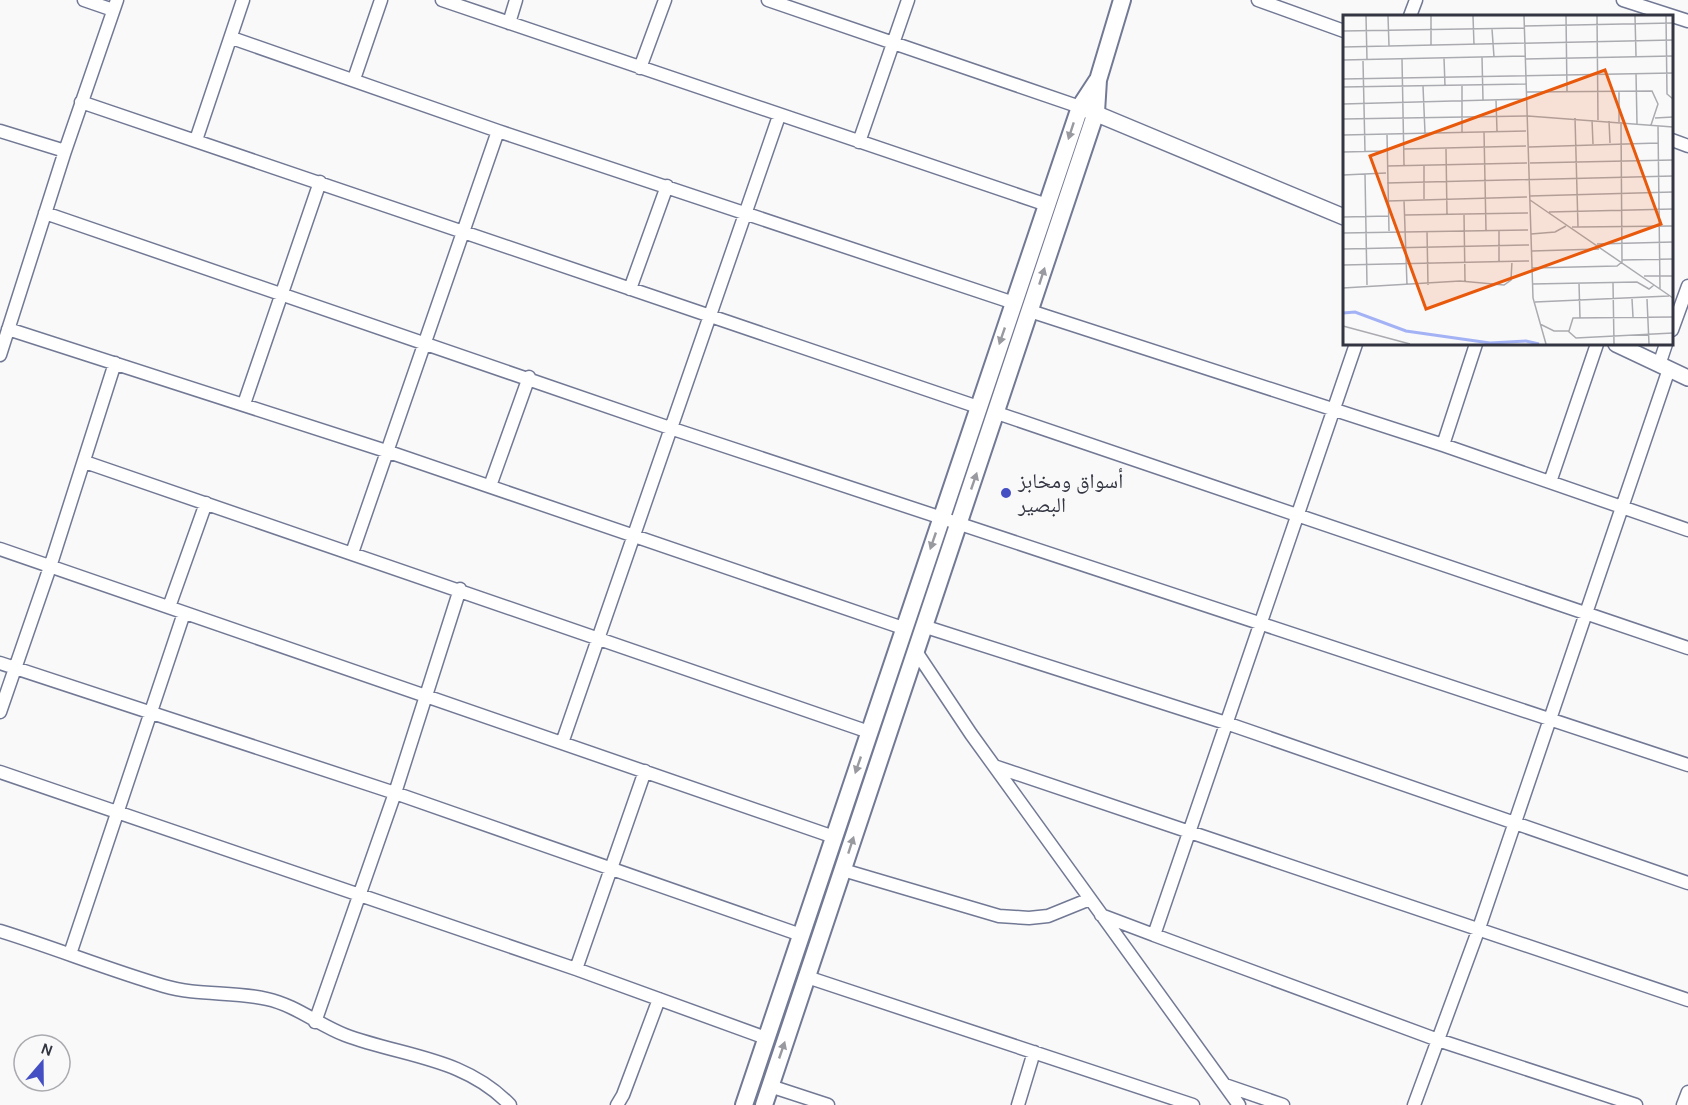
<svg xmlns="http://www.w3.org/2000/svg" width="1688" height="1105" font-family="Karla,'Noto Naskh Arabic',sans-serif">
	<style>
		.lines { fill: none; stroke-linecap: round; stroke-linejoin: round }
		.minor-casing { stroke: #727995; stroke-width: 15 }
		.tertiary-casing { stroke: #727995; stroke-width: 18 }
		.secondary-casing { stroke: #727995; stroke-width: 20 }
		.minor { stroke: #fff; stroke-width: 12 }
		.tertiary { stroke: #fff; stroke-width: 15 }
		.secondary { stroke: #fff; stroke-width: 16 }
		.oneway { fill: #999aa0 }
		.poi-dot { fill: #454fc4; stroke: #f9f9f9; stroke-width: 2 }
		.labels { text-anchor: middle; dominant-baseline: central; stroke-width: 6; stroke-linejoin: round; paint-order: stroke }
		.poi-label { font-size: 21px; fill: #333642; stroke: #f9f9f9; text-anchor: start }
		.inset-river { fill: none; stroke: #a3b2f5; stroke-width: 3 }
		.inset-road { fill: none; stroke: #aaabb0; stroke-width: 1.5 }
		.view { fill: #e8590c; fill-opacity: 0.15; stroke: #e8590c; stroke-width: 3 }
		.inset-edge { fill: none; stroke: #333642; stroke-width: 3 }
	</style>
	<rect width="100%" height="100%" fill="#f9f9f9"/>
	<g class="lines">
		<g class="minor-casing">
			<path id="minor" d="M84,0l29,10
				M442,0l605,205
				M768,0l312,107
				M1258,0l86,31
				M1623,0l65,21
				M1410,16l6,-16
				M509,23l7,-23
				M232,38l266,93 516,172
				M640,68l25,-68
				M354,79l27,-79
				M81,102c300,100 598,206 897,305
				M0,131l65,20
				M196,140l47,-140
				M1672,140l16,6
				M859,142l49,-142
				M45,213l625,215 1018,337
				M630,289l37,-103
				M1030,311l413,134 245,85
				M8,329l378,122 517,177
				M1672,330l16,-44
				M0,355l65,-204 52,-151
				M1659,365l7,-21
				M244,404l76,-222
				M997,413l691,235
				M1443,445l33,-101
				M85,462l784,270
				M1550,482l47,-138
				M490,486l39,-109
				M0,549l834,288
				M352,553l146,-422
				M169,607l37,-104
				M923,626l303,97 462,160
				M915,650l56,84 268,371
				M0,663l395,130 406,142
				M0,712l50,-145 65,-204
				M562,743l217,-627
				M994,766l694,234
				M0,772l576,197 190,69
				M843,870l156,46 30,2 19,-2 42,-17
				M1101,915l53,20 202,-591
				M0,931c55,17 109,39 164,55 34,10 69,5 103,13 28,6 52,26 78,36 59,22 119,22 165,70
				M1154,935l284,105 198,65
				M70,954l114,-341
				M576,969l69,-198
				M807,977l386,128
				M315,1022l80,-229 65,-204
				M1225,1085l58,20
				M770,1086l58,19
				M617,1105l6,-10 36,-96
				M1018,1105l16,-53
				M1414,1105l64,-174 191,-562
				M1683,1105l5,-13"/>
		</g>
		<g class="tertiary-casing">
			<path id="tertiary" d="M1085,109l259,108
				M1616,344l72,34"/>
		</g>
		<g class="secondary-casing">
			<path id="secondary" d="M744,1105l336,-998 17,-26
				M764,1105l332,-993 2,-32 24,-80"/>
		</g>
		<use href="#minor" class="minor"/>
		<use href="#tertiary" class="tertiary"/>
		<use href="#secondary" class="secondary"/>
	</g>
	<defs><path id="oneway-solid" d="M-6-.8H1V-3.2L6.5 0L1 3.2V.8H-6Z" transform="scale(1.5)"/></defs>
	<g class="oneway">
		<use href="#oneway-solid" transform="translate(1071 131) rotate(108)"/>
		<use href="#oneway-solid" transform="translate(1042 276) rotate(-72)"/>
		<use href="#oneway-solid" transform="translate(1002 336) rotate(109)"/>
		<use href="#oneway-solid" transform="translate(974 481) rotate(-71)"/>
		<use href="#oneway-solid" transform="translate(933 541) rotate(109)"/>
		<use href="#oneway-solid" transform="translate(858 765) rotate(109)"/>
		<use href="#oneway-solid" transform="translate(851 845) rotate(-72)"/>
		<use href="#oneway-solid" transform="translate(782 1050) rotate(-71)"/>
	</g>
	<circle class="poi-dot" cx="1006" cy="493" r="6"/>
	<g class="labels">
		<g class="poi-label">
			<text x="1018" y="481">أسواق ومخابز<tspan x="1018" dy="24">البصير</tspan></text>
		</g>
	</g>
	<g transform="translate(1343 15)">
		<rect width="330" height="330" fill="#f9f9f9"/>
		<path class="inset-river" d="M0,298l12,-1 51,19 84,12 36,-2 13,3"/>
		<path class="inset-road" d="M23,1l1,44M45,1l1,30M88,1v30M130,1l1,29M181,1l9,282 13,46M223,1l1,76M254,1l1,104M292,1l1,40M323,1l1,78 6,5M181,11l149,-3M149,14l2,28M0,16l181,-3M0,32l330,-7M139,42l1,43M101,43l1,28M59,44l2,106M182,44l148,-3M0,45l182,-4M20,46l2,91M293,58l1,51M0,64l330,-6M119,70v48M80,71l2,47M0,72l183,-3M183,77l126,-1 6,13 -7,21M153,85l1,31M0,89l183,-5M312,103l18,-1M0,104l185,-3 145,11M249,105l1,24M266,106l1,22M276,107v-31M315,111l2,163M141,117l2,98M44,119l2,97M0,120l183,-4M186,132l129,-4M61,134l122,-3M103,134l1,66M0,137l43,-1M187,148l143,-3M81,150v34M44,151l140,-3M22,159l2,111M0,160l43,-2M44,168l286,-7M187,181l143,-4M61,185l3,85M187,185l143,98M45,186l139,-4M206,197l124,-3M121,199l1,67M62,200l123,-2M0,202l46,-1M229,212h6l-3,-109M235,212l95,-1M156,215v31M84,216l1,54M0,218l185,-3M188,219l24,-2 11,-6M254,229l76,-2M0,234l186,-4M189,236l67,-2M279,245l51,-1M0,250l186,-4M189,253l85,-2 5,-4 -1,-140M301,261h29M236,268l1,35M270,268l1,61M189,269l105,-2 12,7 5,-4M0,273l117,-7 44,4 7,-5 1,-19M289,284l1,18M304,284l2,45M192,287l134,-6M197,309l14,7h14l8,7 97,-5M0,311l67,18M226,316l4,-13 100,-1"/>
		<path class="view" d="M262,55l56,154 -235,85 -56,-153z"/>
		<rect width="330" height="330" class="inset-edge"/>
	</g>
	<g transform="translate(42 1063) rotate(20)"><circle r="28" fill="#f9f9f9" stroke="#aaabb0" stroke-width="1.5"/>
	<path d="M0-4.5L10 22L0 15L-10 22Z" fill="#454fc4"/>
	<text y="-9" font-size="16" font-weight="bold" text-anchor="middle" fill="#333642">N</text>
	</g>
</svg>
